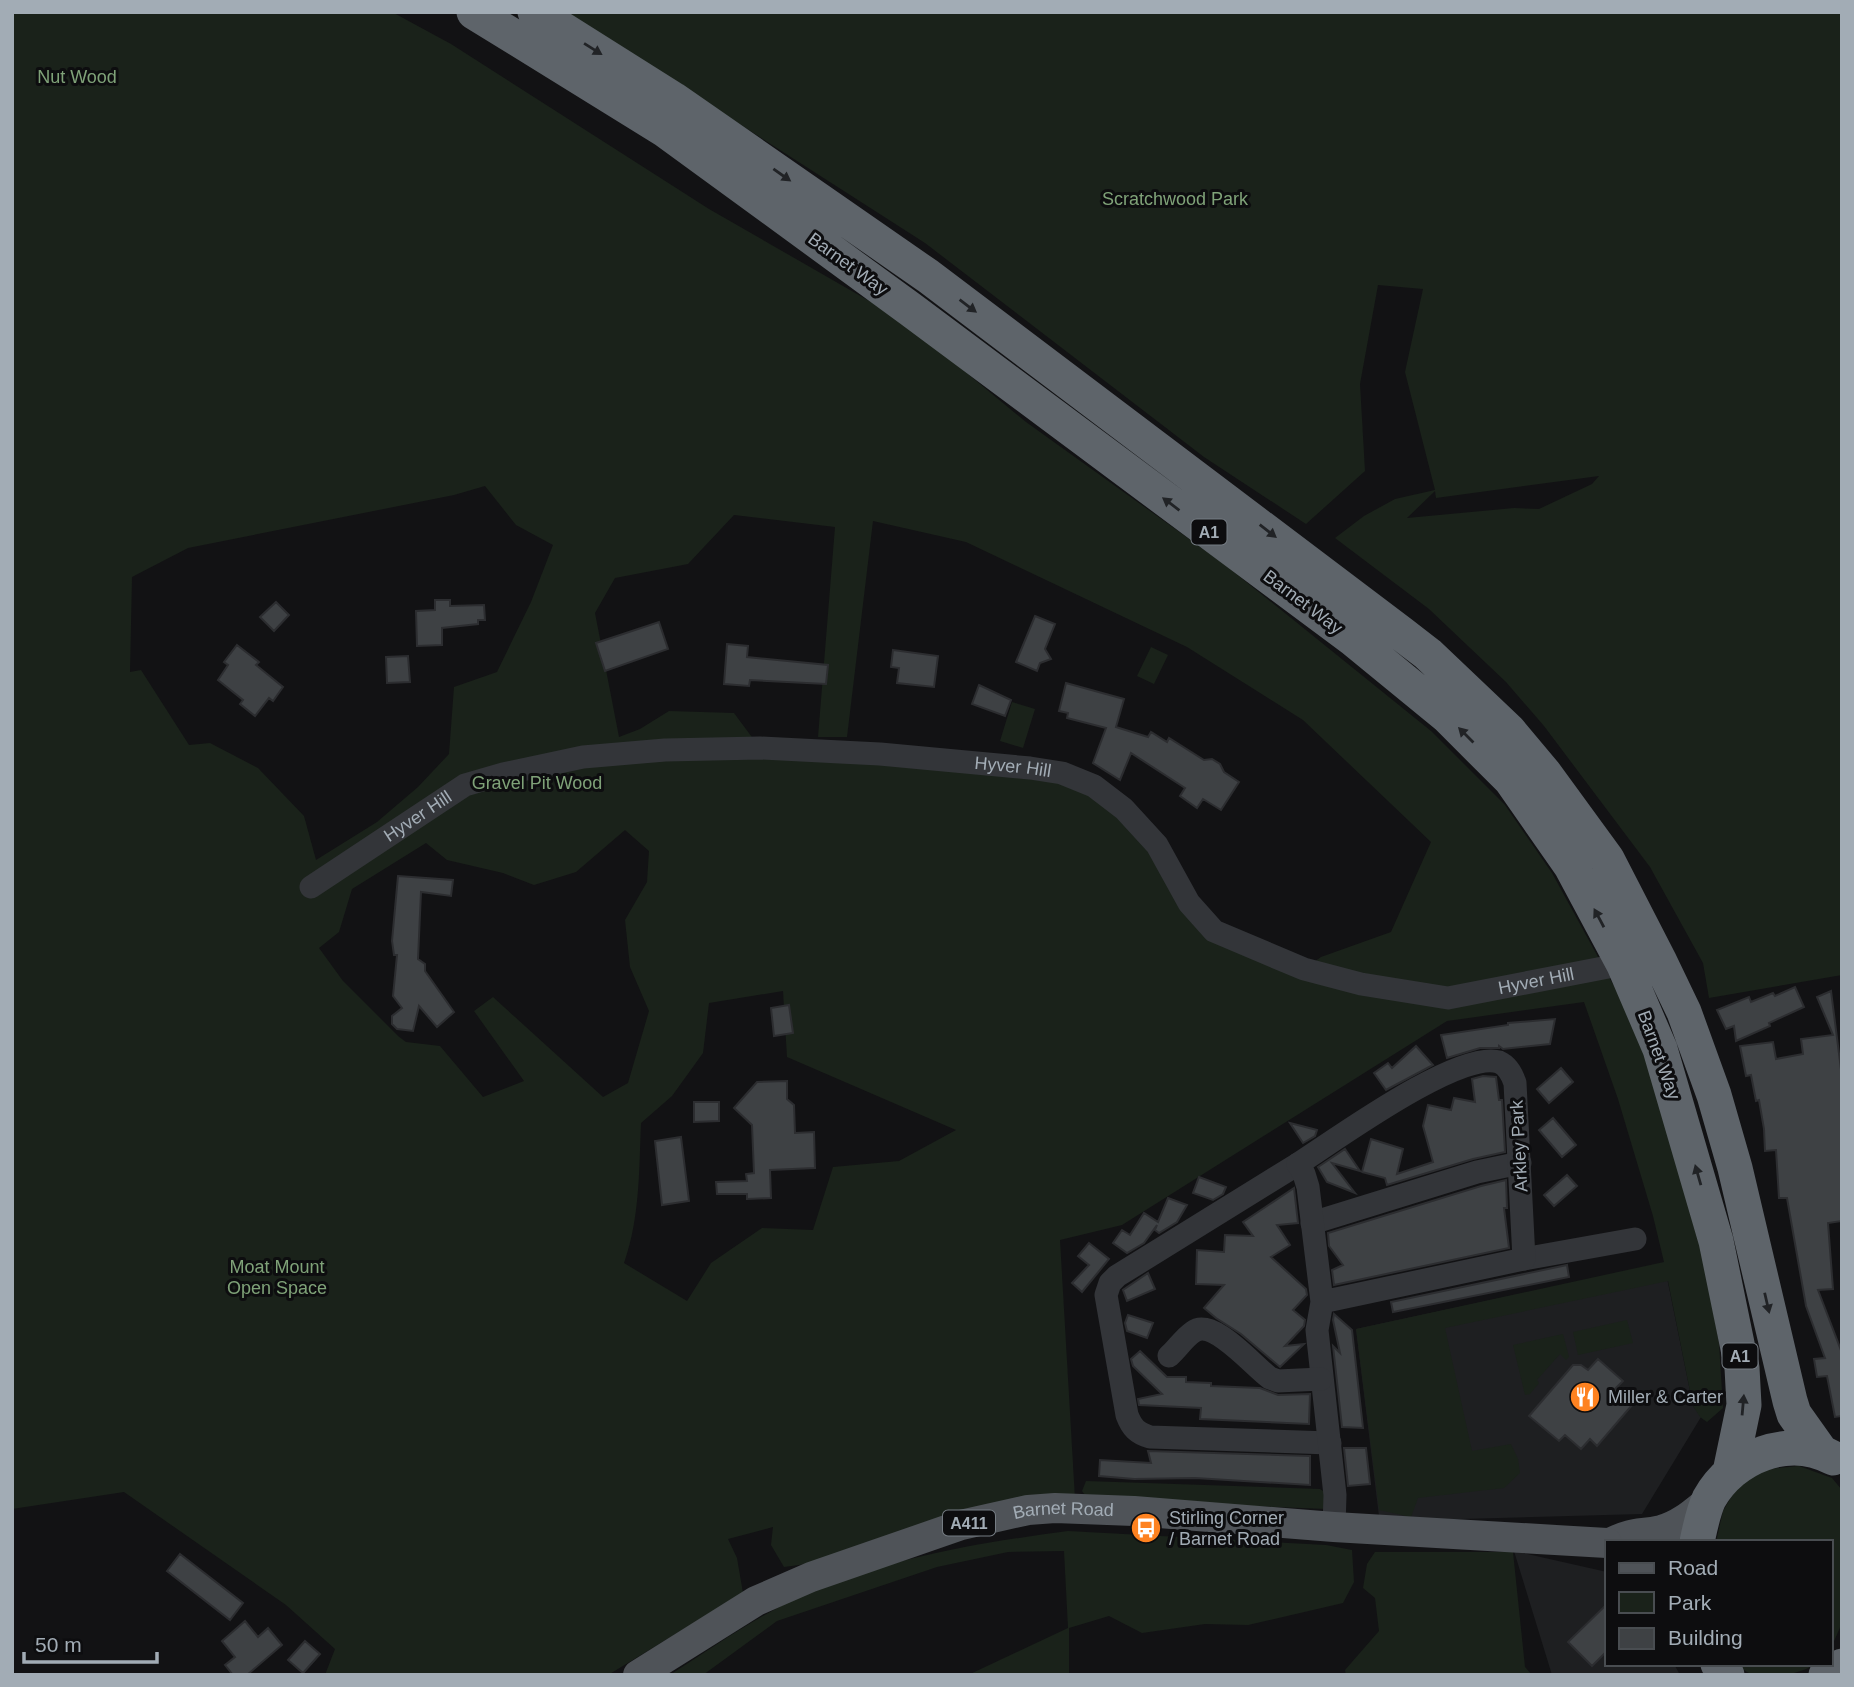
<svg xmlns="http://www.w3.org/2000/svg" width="1854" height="1687" font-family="Arial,sans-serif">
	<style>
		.built { fill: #1e1f21 }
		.green { fill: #1a221a; fill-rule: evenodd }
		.building { fill: #3e4144; stroke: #2c2d30; stroke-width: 2 }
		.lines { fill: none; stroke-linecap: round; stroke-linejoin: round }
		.minor { stroke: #333539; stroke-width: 23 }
		.major { stroke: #4f5358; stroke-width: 30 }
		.highway { stroke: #5e646a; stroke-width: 35 }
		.oneway { fill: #212326 }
		.labels { text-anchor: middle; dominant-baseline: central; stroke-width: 6; stroke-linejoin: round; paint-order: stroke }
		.shield { fill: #0d0d0f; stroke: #757c83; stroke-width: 2 }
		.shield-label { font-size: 16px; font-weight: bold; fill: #a2acb5 }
		.park-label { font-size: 18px; fill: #7fa278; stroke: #0d0d0f }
		.street-label { font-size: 18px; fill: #a2acb5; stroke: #0d0d0f }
		.poi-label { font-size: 18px; fill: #a2acb5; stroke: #0d0d0f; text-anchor: start }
	</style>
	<rect width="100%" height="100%" fill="#121214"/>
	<path class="built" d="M1664,1263l29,143 8,11 -59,97 -218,6 -45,-4 -23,-187z
		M1514,1551l93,21v92h67l6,11h-128z"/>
	<path class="green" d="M12,12h380l59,32 258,165 195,112 122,101 198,142 207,167 74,74 47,68 68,124 27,65 55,189 17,92 4,65 -16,14 -7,-5 -7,-11 -25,-125 -223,47 27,123 39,-7 7,15 2,14 -16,15 -86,10 -7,19 -32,-7 -23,-181 308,-67 -11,-46 -35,-117 -34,-97 -137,19 -325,204 -62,15 15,259 -254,63 -37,5 -13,-22 2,-18 -45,12 9,19 6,35 -135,82h-283l10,-26 -49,-44 -162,-113 -112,17zM485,486l31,39 37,20 -22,57 -34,70 -43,15 -5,67 -31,33 -41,35 -61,38 -12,-44 -46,-48 -48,-25 -21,2 -48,-75 -11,2 2,-95 56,-29 266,-53zM734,515l101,12 -17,210h29l26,-216 93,21 221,105 116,73 128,122 -40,90 -70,25 -17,12 -90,-38 -120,-145 -334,-38 -26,-35 -65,-2 -29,18 -21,8 -24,-124 20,-35 73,-14zM625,830l24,21 -2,31 -22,38 5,47 19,44 -21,72 -25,14 -110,-100 -19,14 50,70 -41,16 -43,-51 -34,-4 -8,-6 -55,-55 -24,-33 20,-16 13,-43 74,-46 21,17 56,13 31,12 42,-13zM783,991l4,66 169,73 -57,31 -66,6 -20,63 -51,-2 -51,35 -24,38 -63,-38c16,-45 15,-93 17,-140l31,-27 31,-43 6,-50z
		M565,12h1277v963l-133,23 -6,-35 -53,-96 -106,-141 -38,-44 -77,-73 -94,-71 29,-22 31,-17 40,-9 -30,-118 18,-83 -45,-4 -18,99 5,87 -59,53 -102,-67 -279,-214zM1599,476l-7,8 -53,25 -25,-1 -107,10 28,-27 1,7z
		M1151,647l17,8 -14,29 -17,-8z
		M1012,702l23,7 -12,39 -23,-7z
		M1627,1320l6,23 -55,12 -5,-23z
		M1563,1334l6,23 -3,3 -6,-6 -23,26 2,3 -9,11 -5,1 -12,-50z
		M1799,1466l33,12 10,12v133l-11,25v-106h-115l7,-31 13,-22 22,-19z
		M1086,1481l234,8 9,6 -3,14 -238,-10 -6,-8z
		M1068,1531l258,14 26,5 2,32 -11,21 -95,22 -43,-1 -63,9 -33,-17 -40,12v47h-101l100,-47 -4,-77 -56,1 -71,15 -160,54 -74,54h-33c45,-29 90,-61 138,-82 85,-36 170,-50 260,-62z
		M1375,1552h138l12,115 7,8h-186l-1,-5 34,-39 -4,-33 -12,-10 4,-24z
		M1738,1664h76c-12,11 -52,16 -67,8 -4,-2 -6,-5 -9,-8z"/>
	<path class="building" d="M435,600h15v6l34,-1 1,15h-7v4l-36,4v17l-25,1 -1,-35 19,-1z
		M276,602l13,13 -15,16 -14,-14z
		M1035,616l20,8 -10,25 6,10 -11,4 -3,8 -21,-9z
		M659,622l9,27 -63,22 -9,-28z
		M727,644l21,2 -1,11 81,8 -2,19 -76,-4 -1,6 -25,-2z
		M237,645l22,17 -3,3 27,22 -10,14 -4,-3 -14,18 -15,-12 3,-4 -25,-20 10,-15 -4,-3z
		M893,650l45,6 -4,31 -37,-4 2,-15 -8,-1z
		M408,656l2,26 -23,1 -1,-26z
		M1066,683l58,16 -8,28 32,10 3,-5 16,10 2,-4 35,22 8,-1 8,5 4,8 15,10 -18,28 -18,-11 -6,9 -17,-12 5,-8 -54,-35 -11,27 -27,-17 13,-35 -39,-10 1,-5 -9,-2z
		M979,685l32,15 -6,16 -33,-12z
		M398,876l55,4 -2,16 -30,-4 -3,67 7,5v7l29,41 -17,15 -18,-21 -6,25 -16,-2 -5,-5v-8l10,-8 -9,-12 4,-41h-3l-2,-14z
		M1795,987l9,20 -35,16 1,3 -34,15 -2,-15 -8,3 -9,-19 32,-13 2,5 22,-9 2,3z
		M1831,991l11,86v144l-14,2 5,66 -15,1 24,63v63l-7,1 -8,-41 -10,1 -3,-18 11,-1 -19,-52 -19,-108h-8l-3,-48 -11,1 -1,-22 -5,-29 -3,1 -5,-26 -5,1 -6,-30 33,-4 3,17 27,-5 -2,-15 32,-4 -16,-38z
		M789,1005l4,28 -19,3 -3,-28z
		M1555,1019l-5,25 -47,5 -4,-3v2h-19l-33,10 -6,-23 67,-10v-2z
		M1416,1046l17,19 -47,25 -12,-17 14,-10 4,5z
		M1561,1068l12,14 -24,21 -12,-14z
		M1483,1076l13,1 3,23h3l3,52 -32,7 -86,26 -2,-7 -23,-6 9,-33 32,10 -6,25 36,-12 -10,-36 5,-21 23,5 3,-12 21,4 -3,-23z
		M787,1081v18l7,6 1,28 19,-1 1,36 -45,2 1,28 -24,1v-5h-30l-1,-12 31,-1 -1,-7 8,-1 -2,-48 -18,-17 23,-26z
		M694,1102h25v19l-25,1z
		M1553,1118l23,27 -14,12 -23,-27z
		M1290,1123l27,7 -2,6 -12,7z
		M681,1137l8,64 -27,4 -7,-64z
		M1345,1149l15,22 -28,-8 23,30 -28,-11 -9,-15z
		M1567,1175l10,11 -23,20 -10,-11z
		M1199,1177l27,10 -3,7 -10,6 -20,-7z
		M1506,1180l1,28h-3l5,40 -175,37 -2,-15 11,-5 -14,-19 -1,-13 153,-47z
		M1294,1188l4,35 -21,2 13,20 -19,12 35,32 1,6 -14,15 12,10 -1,6 -19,20 19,-2 -24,23 -39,-33 -25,-16 -12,-10 20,-23 -28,-1 1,-34 27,2 1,-17 28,1 -10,-14z
		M1168,1198l19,7 -10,17 -18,11 -4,-3 2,-5 -13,18 -17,10 -14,-10 9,-13 8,5 14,-22 14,9z
		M1089,1243l20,16 -27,33 -10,-9 17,-18 -11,-9z
		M1567,1265l2,12 -176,35 -2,-10z
		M1148,1273l7,16 -28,12 -4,-11z
		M1334,1314l18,16 11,98 -21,-1 -9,-81 7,7 -7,-33z
		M1128,1315l25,8 -6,15 -20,-7 -2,-8z
		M1140,1351l27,26h19v5l25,1v3l49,2 18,7 32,-1 -1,30 -109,-5 1,-11 -62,-3 -1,-6 24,-5 -29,-28 -2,-7z
		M1598,1359l25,22 -8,8 18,15 -36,42 -7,-7 -9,10 -16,-14 -6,6 -30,-25 44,-51h8l7,5z
		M1344,1448h22l4,36 -22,2z
		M1148,1451l162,5v29l-115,-7 -61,1 -35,-3 1,-16 51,3z
		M180,1554l63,49 -13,17 -63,-49z
		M1607,1604v47l-15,15 -24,-24z
		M245,1621l13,16 10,-9 14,17 -35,30h-14l-8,-10 10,-8 -13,-16z
		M305,1641l15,13 -17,19 -15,-13z"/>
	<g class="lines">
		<g class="minor">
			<path id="s1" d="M311,887l154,-102 38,-11 80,-17 82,-7 95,-2 120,6 150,14 32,5 32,13 30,23 33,36 32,58 25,28 90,38 57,15 87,14 186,-36"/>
			<path d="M1298,1164l-181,112 -7,7 -4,12 21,120c5,13 10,18 23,22l180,6"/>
			<path d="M1312,1223l165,-51 43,-9"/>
			<path d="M1524,1259l111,-20"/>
			<path d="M1322,1302l202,-43 -9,-176c-3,-9 -7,-17 -16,-21 -39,-13 -165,79 -201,102l6,10 4,13 14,115 -5,28 18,165 -1,32"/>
			<path d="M1169,1356c8,-7 15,-18 24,-24 20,-15 60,34 77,46l8,3 43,-2"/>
		</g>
		<g class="major">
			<path d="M1612,1542c22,-11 28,-7 49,-12 19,-5 32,-17 48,-30"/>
			<path id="s2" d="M638,1675l118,-74 55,-24 150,-52 67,-15 27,-2 79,3 200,16 273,16"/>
		</g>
		<path class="highway" d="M474,12l191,118 245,179 443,330 94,77 64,64 60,86 53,99 36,84 56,192 26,127 2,37 -14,67
			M535,12l138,87 255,177 474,358 26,20 81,77 36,43 62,85 53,103 24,50 30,83 21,73 55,233 4,13 27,38
			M1697,1542c3,-14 6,-30 12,-43 24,-43 80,-65 124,-41
			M1718,1664l9,11
			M1826,1675l16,-9"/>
	</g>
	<defs><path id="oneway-solid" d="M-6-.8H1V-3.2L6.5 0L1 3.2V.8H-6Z" transform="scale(1.75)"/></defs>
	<g class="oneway">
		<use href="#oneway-solid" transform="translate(593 49) rotate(32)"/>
		<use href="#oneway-solid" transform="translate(782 175) rotate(35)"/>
		<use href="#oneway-solid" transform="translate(968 306) rotate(37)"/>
		<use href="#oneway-solid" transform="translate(1171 504) rotate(-143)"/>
		<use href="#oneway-solid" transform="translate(1268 531) rotate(38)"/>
		<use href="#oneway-solid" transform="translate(1466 735) rotate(-135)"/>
		<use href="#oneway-solid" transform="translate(1599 918) rotate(-118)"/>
		<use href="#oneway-solid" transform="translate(1698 1175) rotate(-106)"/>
		<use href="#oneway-solid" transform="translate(1767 1303) rotate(77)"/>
		<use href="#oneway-solid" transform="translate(1743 1405) rotate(-85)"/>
	</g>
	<defs>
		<g id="restaurant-disc" transform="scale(1.575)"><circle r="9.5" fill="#fe8220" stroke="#0d0d0f"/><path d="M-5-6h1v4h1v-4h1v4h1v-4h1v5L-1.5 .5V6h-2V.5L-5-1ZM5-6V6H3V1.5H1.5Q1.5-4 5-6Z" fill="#fff"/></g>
		<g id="bus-disc" transform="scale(1.575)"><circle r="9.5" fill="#fe8220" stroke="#0d0d0f"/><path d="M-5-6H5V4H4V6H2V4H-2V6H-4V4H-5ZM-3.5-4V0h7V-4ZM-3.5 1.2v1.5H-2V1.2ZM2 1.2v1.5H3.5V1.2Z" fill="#fff"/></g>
	</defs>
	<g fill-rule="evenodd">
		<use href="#restaurant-disc" x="1585" y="1397"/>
		<use href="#bus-disc" x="1146" y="1528"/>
	</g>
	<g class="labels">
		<g class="shield">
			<rect x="1191.5" y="519.5" width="35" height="25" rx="5"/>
			<rect x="1722.5" y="1343.5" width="35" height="25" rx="5"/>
			<rect x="943" y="1510.5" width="52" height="25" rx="5"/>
		</g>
		<g class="shield-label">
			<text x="1209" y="532">A1</text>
			<text x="1740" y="1356">A1</text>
			<text x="969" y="1523">A411</text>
		</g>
		<g class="park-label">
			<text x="77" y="77">Nut Wood</text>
			<text x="1175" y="199">Scratchwood Park</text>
			<text x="537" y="783">Gravel Pit Wood</text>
			<text x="277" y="1267">Moat Mount<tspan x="277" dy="21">Open Space</tspan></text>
		</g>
		<g class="street-label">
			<text transform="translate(848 264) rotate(36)">Barnet Way</text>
			<text transform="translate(1303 602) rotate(37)">Barnet Way</text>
			<text stroke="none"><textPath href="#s1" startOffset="737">Hyver Hill</textPath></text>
			<text stroke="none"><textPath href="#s1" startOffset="128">Hyver Hill</textPath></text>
			<text stroke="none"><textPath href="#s1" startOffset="1346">Hyver Hill</textPath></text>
			<text transform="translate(1659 1055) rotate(70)">Barnet Way</text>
			<text transform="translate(1519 1146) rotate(-93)">Arkley Park</text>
			<text stroke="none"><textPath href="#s2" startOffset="462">Barnet Road</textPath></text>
		</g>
		<g class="poi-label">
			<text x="1608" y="1397">Miller &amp; Carter</text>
			<text x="1169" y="1518">Stirling Corner<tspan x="1169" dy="21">/ Barnet Road</tspan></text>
		</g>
	</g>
	<rect width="1854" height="1687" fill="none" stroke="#a2acb5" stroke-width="28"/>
	<rect x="1605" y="1540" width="228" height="126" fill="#0d0d0f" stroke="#494d51" stroke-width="2"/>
	<rect x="1619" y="1563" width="35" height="10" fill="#4f5358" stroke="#494d51" stroke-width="2"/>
	<text x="1668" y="1575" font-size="21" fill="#a2acb5">Road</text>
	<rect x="1619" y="1592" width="35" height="21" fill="#1a221a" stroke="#494d51" stroke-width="2"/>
	<text x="1668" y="1610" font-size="21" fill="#a2acb5">Park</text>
	<rect x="1619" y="1628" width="35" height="21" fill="#3e4144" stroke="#494d51" stroke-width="2"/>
	<text x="1668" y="1645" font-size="21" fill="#a2acb5">Building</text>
	<path d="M24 1652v10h133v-10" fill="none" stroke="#a2acb5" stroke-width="3.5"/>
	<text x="35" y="1652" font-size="21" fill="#a2acb5" stroke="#0d0d0f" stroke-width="5" paint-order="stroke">50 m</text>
</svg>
